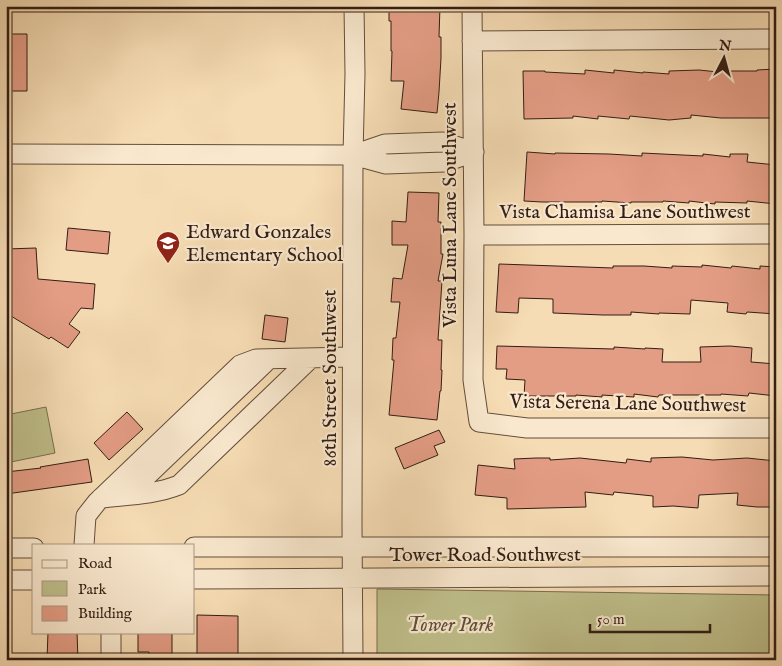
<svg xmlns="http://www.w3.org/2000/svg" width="782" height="666" font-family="'IM FELL English',serif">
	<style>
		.green { fill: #bfbf8b; stroke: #796e50 }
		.building { fill: #e49d85; stroke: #331d14 }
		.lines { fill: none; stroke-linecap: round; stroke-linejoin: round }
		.minor-casing { stroke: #644d3c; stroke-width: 21 }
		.minor { stroke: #f9e8ce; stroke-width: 19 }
		.labels { text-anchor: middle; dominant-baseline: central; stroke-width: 4.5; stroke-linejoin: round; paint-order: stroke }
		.street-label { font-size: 20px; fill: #331d14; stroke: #f9e8ce }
		.poi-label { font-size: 20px; fill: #331d14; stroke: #f9e8ce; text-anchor: start }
		.park-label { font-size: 20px; font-style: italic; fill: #5d4e38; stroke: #f9e8ce }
	</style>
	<rect width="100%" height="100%" fill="#f6dcb4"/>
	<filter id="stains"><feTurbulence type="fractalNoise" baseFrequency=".004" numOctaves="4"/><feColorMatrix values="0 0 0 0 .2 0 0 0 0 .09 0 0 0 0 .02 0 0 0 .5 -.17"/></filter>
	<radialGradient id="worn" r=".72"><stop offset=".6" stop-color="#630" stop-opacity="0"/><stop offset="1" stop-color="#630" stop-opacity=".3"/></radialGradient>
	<path class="green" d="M46,407l9,46 -49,10v-48z
		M377,589l399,6v65h-399z"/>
	<path class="building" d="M389,6h51l-1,31h2v21l-2,34 -2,21 -36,-4 3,-28h-13l1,-30h-1v-30h-2z
		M6,34h21v57h-21z
		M775,69l1,49h-55l-30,-3v3l-22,2 -39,-4 -1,3 -31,-3v3l-25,-3v2l-49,1 -1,-48h22v1l40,2v-4l29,3v-3l29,3v-1l26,2v-3l30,-1 29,3v-2h29v-1z
		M527,152l28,2v-1l54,1 33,2v-3l61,3v-2l27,3v-3h18l-1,8 29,3v39l-29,-3v2l-32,-1v2l-26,-3v2l-26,-2v1h-32v1l-29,-2v1h-60l-18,-1z
		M408,192l31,1 -1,29h3v32h2l-5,27h4l-4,59h4l-1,30h1l-1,21h-1l-3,29 -48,-5 5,-55h-2l1,-22h3l4,-36h-9l2,-24 9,1 6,-34h-16v-24l14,1z
		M68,228l42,4 -2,22 -42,-4z
		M36,248l2,31 57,5 -2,25 -12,-1 -12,16 11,8 -12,16 -17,-11 -2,2 -43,-26v-64z
		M499,264l114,4v-2h31l28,2v-2l30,1v-2l29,3 1,-2 28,3v-3l16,1v47l-29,-2 -1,2 -19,-2 1,-9 -37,-3 -1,14 -31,-1v1l-28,-2v3h-28l-50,-2v-14l-34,-1 -1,15 -22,-1z
		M265,315l23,3 -3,24 -23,-3z
		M497,346l117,3v-2l31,2v-1l18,1 -1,13h39l-1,-15 30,-1 22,2 -1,14 25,2v32l-27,-3 -1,3 -27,-2v1h-62l-1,2 -24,-3v3l-32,-2v2l-26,-2v1h-52l1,-16 -19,-1 1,-10h-11z
		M127,412l16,17 -34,31 -15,-17z
		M439,430l6,12 -11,4 4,9 -34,14 -9,-21z
		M682,457l31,3 34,-2 29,3v46h-19l-20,-2 1,-12 -39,2 -1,13 -25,-2 -20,1v-11l-39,-4 -1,3 -28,-3 1,15 -79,2v-11l-32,-3 3,-30 37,4 -1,-10 22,-1h14v2l30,-2 46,5 1,-4 24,3v-4z
		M88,459l4,23 -86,12v-22l35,-4 -1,-1z
		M197,615l41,1v44h-41z
		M48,632h29l1,28h-31z
		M138,632h34v28h-23v-8h-11z"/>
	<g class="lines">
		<g class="minor-casing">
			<path id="minor" d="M472,6l2,229 -1,145 6,42 48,6h249
				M472,41l304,-2
				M6,154l347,1 33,9 59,-2 29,-10
				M353,155l32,-11 58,-2 31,10
				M474,235l302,-1
				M127,495l142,-136
				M101,498c26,-3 53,-3 78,-13l132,-127
				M84,545l2,-29 11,-14 143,-137 16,-6 96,-2
				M194,547h582
				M6,548h28
				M194,579l582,-3
				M6,580h28
				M111,660v-28
				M353,660l-1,-134 1,-371 2,-81 -1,-68"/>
		</g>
		<use href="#minor" class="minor"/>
	</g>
	<defs>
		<g id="school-pin" transform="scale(1.25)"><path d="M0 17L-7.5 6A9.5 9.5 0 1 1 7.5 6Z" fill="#8f2418" stroke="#f9e8ce"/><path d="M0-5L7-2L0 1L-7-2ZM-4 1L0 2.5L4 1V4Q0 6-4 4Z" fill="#fff"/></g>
	</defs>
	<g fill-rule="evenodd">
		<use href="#school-pin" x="168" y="243"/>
	</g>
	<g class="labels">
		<g class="street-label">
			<text x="625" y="212">Vista Chamisa Lane Southwest</text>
			<text transform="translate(450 215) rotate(-90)">Vista Luna Lane Southwest</text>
			<text transform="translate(330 378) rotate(-90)">86th Street Southwest</text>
			<text transform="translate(628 404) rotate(1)">Vista Serena Lane Southwest</text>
			<text x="485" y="555">Tower Road Southwest</text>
		</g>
		<g class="poi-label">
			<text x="186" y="232">Edward Gonzales<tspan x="186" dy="23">Elementary School</tspan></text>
		</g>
		<g class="park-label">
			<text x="450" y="625">Tower Park</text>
		</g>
	</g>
	<rect width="782" height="666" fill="none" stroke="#f6dcb4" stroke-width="25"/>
	<rect x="8" y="8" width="767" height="651" fill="none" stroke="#331d14" stroke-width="2.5"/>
	<rect x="12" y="12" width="757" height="641" fill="none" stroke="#331d14"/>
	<rect x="32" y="544" width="162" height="90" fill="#f9e8ce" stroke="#aa9784"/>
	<rect x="42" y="560" width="25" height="8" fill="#f9e8ce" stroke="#aa9784"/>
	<text x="78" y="568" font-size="15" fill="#331d14">Road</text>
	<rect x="42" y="581" width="25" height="15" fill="#bfbf8b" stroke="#aa9784"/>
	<text x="78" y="594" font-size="15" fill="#331d14">Park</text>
	<rect x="42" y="606" width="25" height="15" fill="#e49d85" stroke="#aa9784"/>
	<text x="78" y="618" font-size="15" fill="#331d14">Building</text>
	<g transform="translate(724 58) rotate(6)" stroke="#f9e8ce" stroke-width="4" paint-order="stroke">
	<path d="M0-4L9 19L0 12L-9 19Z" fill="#331d14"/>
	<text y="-8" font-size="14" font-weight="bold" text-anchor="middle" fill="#331d14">N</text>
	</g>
	<path d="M590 624v8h120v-8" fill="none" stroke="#331d14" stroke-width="2.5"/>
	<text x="597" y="624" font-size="15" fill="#331d14" stroke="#f9e8ce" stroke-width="4" paint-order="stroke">50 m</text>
	<rect width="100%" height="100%" filter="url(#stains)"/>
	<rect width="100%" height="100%" fill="url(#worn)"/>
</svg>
